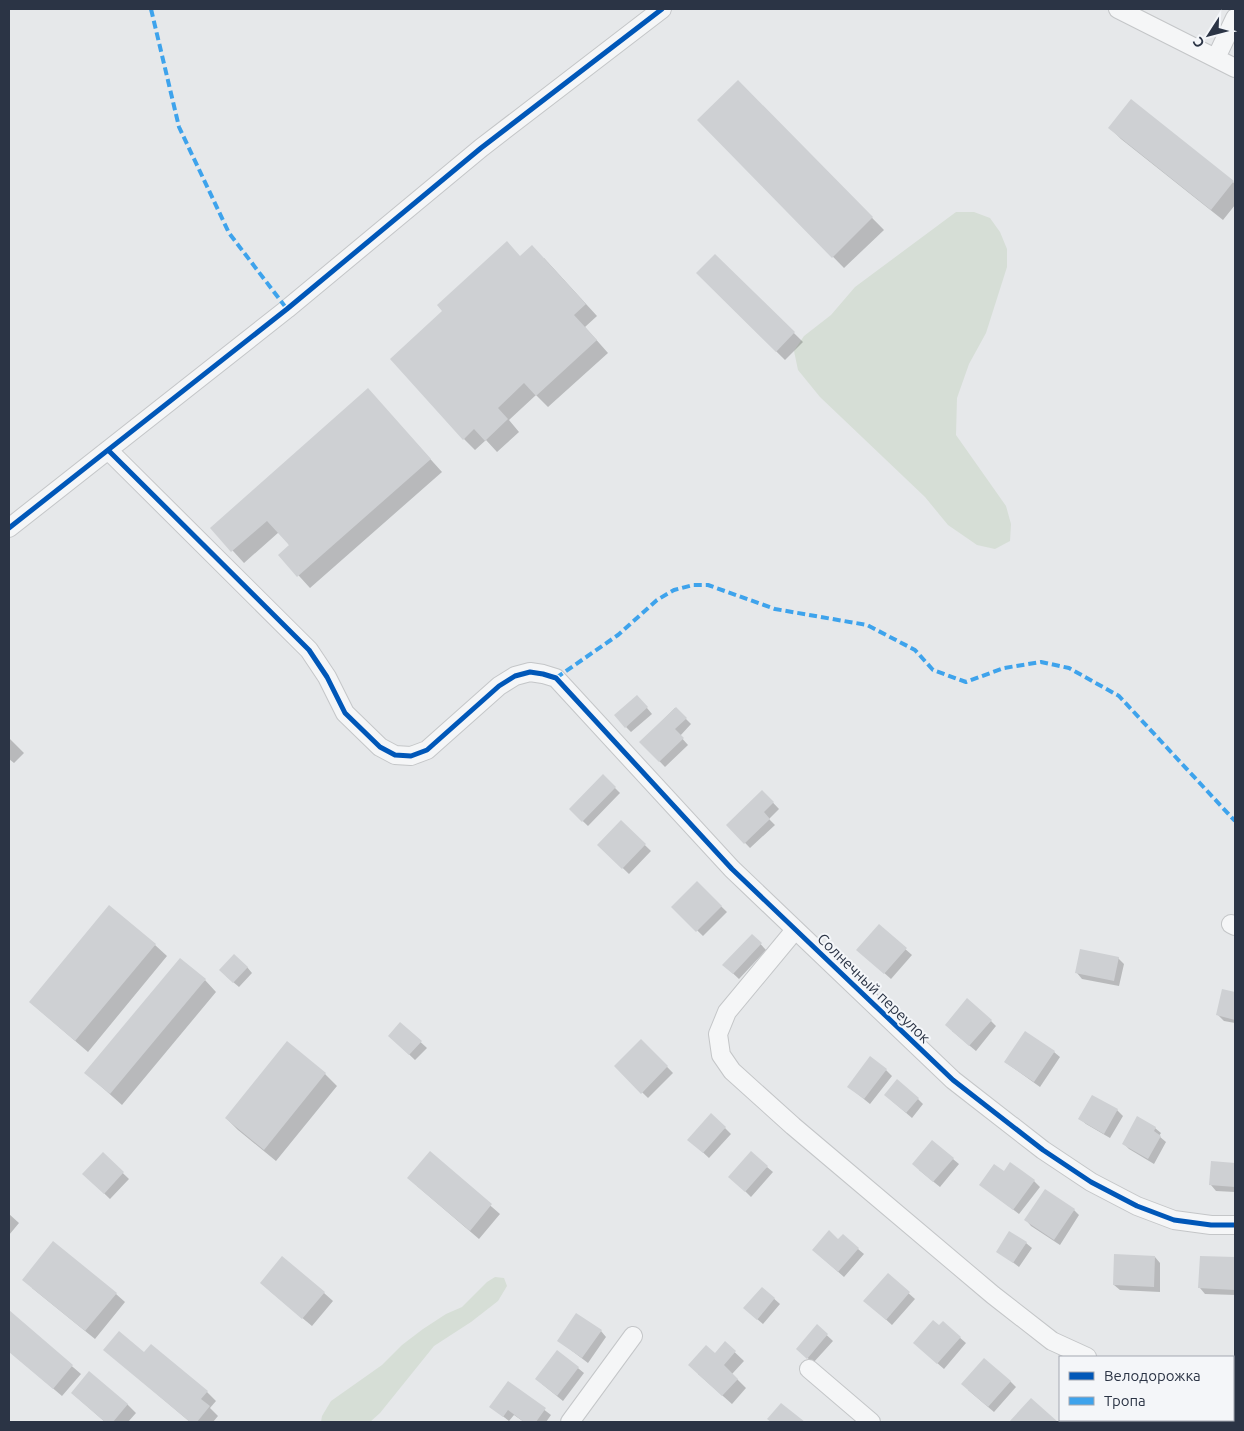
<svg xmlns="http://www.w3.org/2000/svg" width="1244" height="1431" font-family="Ubuntu,sans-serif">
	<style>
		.green { fill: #d6ded6 }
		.shadow { fill: #0003 }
		.building { fill: #ced0d3 }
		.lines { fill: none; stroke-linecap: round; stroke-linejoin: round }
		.minor-casing { stroke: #c4c6c8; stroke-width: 20 }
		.minor { stroke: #f5f6f7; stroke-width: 18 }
		.quiet { stroke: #3ea3ec; stroke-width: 4; stroke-dasharray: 8 4; stroke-linecap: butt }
		.cycleway-casing { stroke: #f4f6f9; stroke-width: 8 }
		.cycleway { stroke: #0057b8; stroke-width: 5 }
		.labels { text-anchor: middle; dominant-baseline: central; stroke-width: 4; stroke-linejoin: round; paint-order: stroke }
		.street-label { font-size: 15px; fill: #2b3445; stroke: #f4f6f9 }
	</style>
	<rect width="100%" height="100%" fill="#e6e8ea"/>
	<path class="green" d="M956,212h18l16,6 10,14 7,17v18l-21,66 -17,31 -12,34 -1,37 50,71 5,18 -1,17 -15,8 -18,-4 -29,-20 -23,-28 -105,-100 -22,-27 -4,-19 10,-15 27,-21 24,-28z
		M495,1277l9,1 3,8 -9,15 -27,21 -37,24 -54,67 -10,9h-49l1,-6 9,-15 51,-36 20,-20 21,-16 23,-15 16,-7 25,-25z"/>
	<path class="shadow" d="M738,82l146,148 -40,38 -145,-148z
		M1110,128l123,54 2,2v21l-12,15 -102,-81z
		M715,255l88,87 -18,18 -88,-87z
		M521,257l23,1 53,58 -12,11 23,26 -60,54 -12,-12 -27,25 10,12 -22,20 -11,-12 -11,10 -11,-11z
		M379,402l63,70 -132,116 -30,-33 10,-9 -11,-14 -35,31 -32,-35z
		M642,702l10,12 -21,18 -5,-5z
		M675,708l16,16 -11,12 8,9 -23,22 -24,-25z
		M9,738l15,15 -10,10 -5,-4z
		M603,776l17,17 -32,33 -18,-17z
		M762,791l17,18 -10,10 6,6 -25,23 -22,-23z
		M621,822l30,29 -22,23 -30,-29z
		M697,883l30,29 -24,24 -30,-29z
		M879,926l33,29 -21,24 -27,-24z
		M752,935l14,15 -27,29 -15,-14z
		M155,945l12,11 -79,96 -58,-50z
		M1118,958l6,6 -5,22 -37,-7 -5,-6z
		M247,967l5,6 -13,14 -13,-11z
		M205,980l11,12 -94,113 -36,-32z
		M1223,991l12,2v30l-11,-2 -6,-6z
		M991,1021l5,5 -20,25 -24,-20z
		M401,1024l26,24 -12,12 -20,-19z
		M641,1040l32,33 -25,25 -33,-32z
		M287,1043l38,31 12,12 -61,75 -38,-31 -12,-12z
		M1054,1052l6,5 -20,30 -35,-25z
		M886,1070l6,6 -22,28 -21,-17z
		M918,1099l5,5 -11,14 -21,-18z
		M1117,1110l6,6 -13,22 -24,-14 -6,-5z
		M725,1128l6,6 -22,24 -14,-13z
		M1155,1128l6,5 -2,3 7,6 -12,22 -25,-15 -6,-6z
		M430,1153l70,61 -21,25 -62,-53z
		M103,1154l26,25 -19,20 -26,-25z
		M953,1159l6,5 -19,23 -21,-17z
		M1212,1162l23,2v28l-19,-1 -5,-6z
		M767,1167l6,5 -22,25 -15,-15z
		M1004,1173l30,8 6,6 -21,27 -38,-29z
		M1074,1210l5,5 -19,30 -29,-19 -5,-6z
		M9,1214l10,9 -10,12z
		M839,1241l19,8 6,5 -20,23 -25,-22z
		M1026,1243l6,5 -13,19 -21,-16z
		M1155,1257l5,6v29l-40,-2 -6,-5z
		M1201,1257l34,1v37l-30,-1 -5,-6z
		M888,1275l27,24 -23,26 -21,-19z
		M32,1288l84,6 9,8 -30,37z
		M762,1288l18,16 -17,20 -12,-10z
		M270,1291l54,2 9,8 -21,25z
		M9,1312l72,62 -19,22 -53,-45z
		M943,1323l23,20 -22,26 -24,-21z
		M817,1326l16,15 -20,22 -15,-14z
		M601,1331l5,6 -18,26 -29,-22z
		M725,1343l19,18 -12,13 14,14 -14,16 -34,-30z
		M105,1350l39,3 63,39 9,9 -6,7 8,8 -5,6h-23z
		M557,1351l27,22 -21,28 -21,-17z
		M1010,1381l6,6 -22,25 -26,-22z
		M508,1382l43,33 -5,7h-22l-10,-7 -5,6 -18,-14z
		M72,1393l55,11 9,9 -8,9h-23z
		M1233,1402h2v20h-7v-2h5z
		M1113,1420h20l-1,2h-15z"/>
	<path class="building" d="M738,80l135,137 -41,41 -135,-138z
		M1131,99l103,82 -23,29 -103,-82z
		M507,241l13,15 12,-11 54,59 -12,11 23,25 -61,56 -12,-13 -26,25 10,11 -23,22 -11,-12 -11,11 -73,-81 52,-48 -5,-6z
		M715,254l80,78 -19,20 -80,-79z
		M368,388l63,71 -134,118 -19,-22 11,-10 -22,-24 -36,31 -21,-24z
		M637,695l11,12 -23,21 -11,-13z
		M676,707l11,11 -12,11 9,9 -25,24 -20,-20z
		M603,774l13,13 -34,35 -13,-13z
		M762,790l12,12 -10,10 6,7 -26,25 -18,-19z
		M621,820l25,24 -24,25 -25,-24z
		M697,881l25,25 -26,26 -25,-25z
		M109,905l47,39 -81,97 -46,-39z
		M879,924l28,24 -23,26 -28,-24z
		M752,934l10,9 -29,31 -11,-9z
		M1080,949l39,8 -5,24 -39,-8z
		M234,954l14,13 -15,16 -14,-13z
		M180,958l26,21 -96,115 -26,-21z
		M1222,989l13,3v28l-19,-5z
		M967,998l25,22 -23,26 -24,-21z
		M400,1022l22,19 -13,14 -21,-19z
		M1025,1031l30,20 -21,31 -30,-20z
		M641,1039l27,27 -27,28 -27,-28z
		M287,1041l39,32 -62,77 -39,-32z
		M870,1056l17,13 -23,30 -17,-12z
		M897,1079l22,19 -13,15 -22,-18z
		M1092,1095l26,14 -14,25 -26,-15z
		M711,1113l15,14 -23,26 -16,-13z
		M1137,1116l19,11 -2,4 7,5 -13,23 -26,-15z
		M932,1140l22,18 -21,24 -21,-18z
		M430,1151l62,53 -22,27 -63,-53z
		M751,1151l17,15 -23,26 -17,-15z
		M103,1152l21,20 -20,22 -22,-20z
		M1211,1161l24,2v24l-26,-2z
		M1010,1162l25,18 -22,30 -34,-25 15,-21 10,7z
		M1045,1189l30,20 -21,31 -30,-20z
		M829,1230l9,9 5,-5 16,14 -21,24 -26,-22z
		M1009,1231l18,11 -14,21 -17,-11z
		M53,1241l64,52 -32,38 -63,-51z
		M1114,1254l41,2 -1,31 -41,-2z
		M282,1256l43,36 -23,27 -42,-36z
		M1200,1256l35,1v33l-37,-2z
		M888,1273l22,19 -24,28 -23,-19z
		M762,1287l13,11 -18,22 -14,-12z
		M9,1310l64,55 -20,24 -44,-37z
		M576,1313l26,17 -20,28 -25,-17z
		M933,1320l6,5 4,-4 18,16 -24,27 -24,-21z
		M817,1324l11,10 -21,25 -11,-10z
		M119,1331l25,21 7,-8 57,47 -7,8 9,7 -13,16h-7l-87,-72z
		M725,1341l11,10 -12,14 14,14 -16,17 -34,-31 18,-20 9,8z
		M557,1350l22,17 -22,29 -22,-17z
		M984,1358l27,23 -23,26 -27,-23z
		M89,1371l39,33 -15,18h-8l-34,-29z
		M508,1381l38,27 -10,14h-12l-16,-12 -5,7 -14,-10z
		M1031,1398l27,24h-49z
		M1233,1401h2v21h-9l1,-2h6z
		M781,1403l24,19h-34l-4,-3z"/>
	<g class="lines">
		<g class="minor-casing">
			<path id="minor" d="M1118,9l117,59
				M1216,58l19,-40
				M109,451l200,199 18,27 18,36 35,34 15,8 16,1 16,-6 72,-64 16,-10 15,-4 13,2 13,4 176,191 221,211 90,70 48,32 46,24 37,14 37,5h24
				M9,528l278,-219 194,-161 181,-139
				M1231,924l4,2
				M795,930l-68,82 -9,22 3,21 11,16 61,55 200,169 59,46 35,16
				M809,1369l62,53
				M1233,1382h2
				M570,1422l63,-86"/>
		</g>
		<use href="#minor" class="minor"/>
		<path class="quiet" d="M151,9l28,118 50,106 58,76
			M556,678l62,-43 39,-35 17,-10 19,-5h15l67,24 92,16 48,25 18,20 33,12 38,-14 37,-6 28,6 50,28 116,125"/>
		<g class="cycleway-casing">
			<path id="cycleway" d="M109,451l200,199 18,27 18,36 35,34 15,8 16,1 16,-6 72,-64 16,-10 15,-4 13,2 13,4 176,191 221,211 90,70 48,32 46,24 37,14 37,5h24
				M9,528l278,-219 194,-161 181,-139"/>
		</g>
		<use href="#cycleway" class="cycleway"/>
	</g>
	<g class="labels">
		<g class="street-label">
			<text transform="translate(874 988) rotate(44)">Солнечный переулок</text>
		</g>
	</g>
	<rect width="1244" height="1431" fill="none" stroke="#2b3445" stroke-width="20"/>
	<rect x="1059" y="1356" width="175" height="65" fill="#f4f6f9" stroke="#a4a8b1"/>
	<rect x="1069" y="1372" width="25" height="8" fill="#0057b8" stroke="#a4a8b1"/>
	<text x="1104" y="1381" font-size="15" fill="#2b3445">Велодорожка</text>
	<rect x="1069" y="1397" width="25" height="8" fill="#3ea3ec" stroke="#a4a8b1"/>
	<text x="1104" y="1406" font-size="15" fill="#2b3445">Тропа</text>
	<g transform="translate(1209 35) rotate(234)" stroke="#f4f6f9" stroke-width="4" paint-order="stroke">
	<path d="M0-4L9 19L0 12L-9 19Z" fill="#2b3445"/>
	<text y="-8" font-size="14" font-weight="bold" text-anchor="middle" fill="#2b3445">С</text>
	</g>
</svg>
